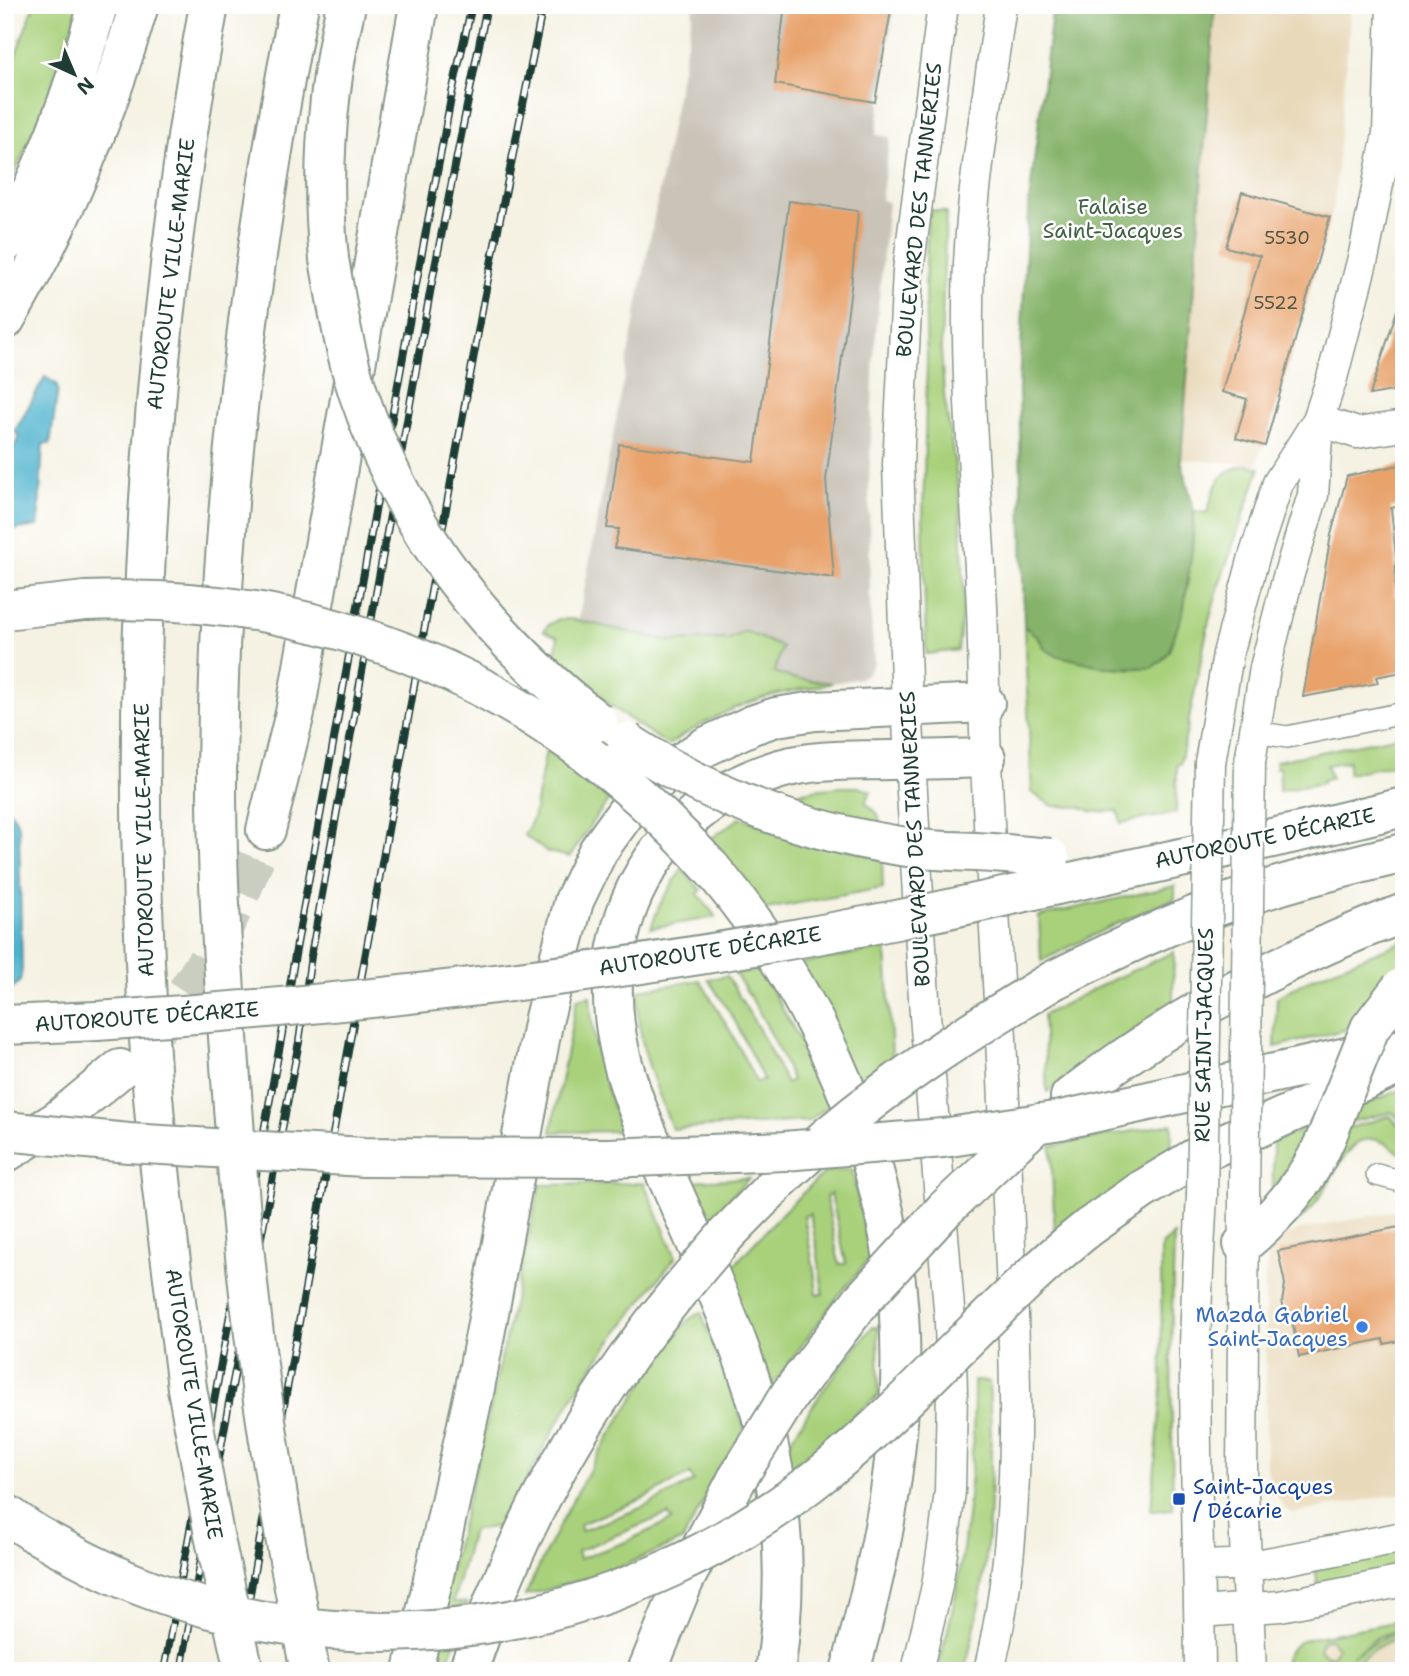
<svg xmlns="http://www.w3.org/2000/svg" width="1409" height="1676" font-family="'Shantell Sans',sans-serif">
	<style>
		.built { fill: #e8d9ba }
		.industrial { fill: #c9c3b8 }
		.green { fill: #a9d17b; stroke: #648758; stroke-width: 2; fill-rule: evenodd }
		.forest { fill: #86b36b; stroke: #527850; stroke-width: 2 }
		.water { fill: #4fb3ce; stroke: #377881; stroke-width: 2 }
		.building { fill: #e8a26b }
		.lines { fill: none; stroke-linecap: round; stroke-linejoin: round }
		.highway-tunnel { stroke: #cacec0; stroke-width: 38; stroke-dasharray: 38 19; stroke-linecap: butt }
		.street-casing { stroke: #8a988c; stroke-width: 24 }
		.secondary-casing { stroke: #8a988c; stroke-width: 33 }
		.highway-casing { stroke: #8a988c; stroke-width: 42 }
		.street { stroke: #fff; stroke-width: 21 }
		.secondary { stroke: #fff; stroke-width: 30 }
		.highway { stroke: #fff; stroke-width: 38 }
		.rail-casing { stroke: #1f3d34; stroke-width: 8 }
		.rail { stroke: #fff; stroke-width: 5; stroke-dasharray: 16; stroke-linecap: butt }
		.secondary-bridge-casing { stroke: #8a988c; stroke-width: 33; stroke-linecap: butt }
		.highway-bridge-casing { stroke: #8a988c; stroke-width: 42; stroke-linecap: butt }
		.secondary-bridge { stroke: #fff; stroke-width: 30 }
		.highway-bridge { stroke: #fff; stroke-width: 38 }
		.shop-dot { fill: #3f7fe0; stroke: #fff; stroke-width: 2.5 }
		.transit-dot { fill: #1a4fb4; stroke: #fff; stroke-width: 2.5 }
		.labels { text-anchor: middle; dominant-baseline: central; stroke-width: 5; stroke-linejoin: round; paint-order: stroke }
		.number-label { font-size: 18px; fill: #515642 }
		.park-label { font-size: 21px; fill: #426246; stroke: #fff }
		.street-label { font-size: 21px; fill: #1f3d34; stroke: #fff }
		.shop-label { font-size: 21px; fill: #366cbe; stroke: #fff; text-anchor: end }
		.transit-label { font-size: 21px; fill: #164399; stroke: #fff; text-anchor: start }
	</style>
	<rect width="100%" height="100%" fill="#fff"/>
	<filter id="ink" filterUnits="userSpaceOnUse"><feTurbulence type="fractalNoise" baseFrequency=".0143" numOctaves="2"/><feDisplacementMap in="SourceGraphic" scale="14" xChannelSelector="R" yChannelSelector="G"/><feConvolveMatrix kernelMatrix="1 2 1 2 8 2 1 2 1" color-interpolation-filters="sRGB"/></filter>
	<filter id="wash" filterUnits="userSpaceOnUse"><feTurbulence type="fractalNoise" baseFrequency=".00686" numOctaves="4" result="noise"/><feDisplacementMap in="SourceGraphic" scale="28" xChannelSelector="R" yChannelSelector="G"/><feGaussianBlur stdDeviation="1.57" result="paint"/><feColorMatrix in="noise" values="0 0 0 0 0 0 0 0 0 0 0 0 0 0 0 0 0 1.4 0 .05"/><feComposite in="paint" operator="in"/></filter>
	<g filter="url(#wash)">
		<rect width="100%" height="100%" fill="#f5f2e3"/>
		<path class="built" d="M1215,5h136l-17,199 -63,205 -14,56 -76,-6z
			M1404,1209v284l-110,20 -9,-4 -13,-20 -6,-24 -1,-191 4,-22 14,-15 17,-7z
			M1404,1620v51h-120l1,-13 4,-8 13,-10z"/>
		<path class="industrial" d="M694,5h200l-18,130 14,2 -9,63 7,2 -14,151 -5,132 1,119 4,59 -6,10 -8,5 -28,5 -41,-5 -215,-45z"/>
		<path class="green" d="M34,5h45l-31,93 -43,97v-111z
			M928,210l18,2 -5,138 3,44 16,104 4,98 -6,54 -32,4 -3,-134 4,-160 -2,-74z
			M1247,465l13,3 -40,114 -11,39 -29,143h-3l-1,49 -55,10 -3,-12 -25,1 -12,-5 -28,-1 -21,-13 -8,-167 14,11 7,12c29,9 88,31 116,12l31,-111 2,-39 13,2c8,-26 9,-43 40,-48z
			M559,619h12l100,22 58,-2 16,-8 37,16 -8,25 17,6 41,5c-18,5 -36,7 -54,11 -40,9 -76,29 -110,51 -41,-26 -78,-54 -114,-85l4,-23 -14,-6 4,-6z
			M1404,735v27l-56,12 1,-13 -22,4 4,13 -9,2 1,3 -44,8 1,-23h-4v-7z
			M546,750l65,48 -16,20 -25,39 -23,-5 -23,-17 9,-16z
			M841,787h17l13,4 -6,11 13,12 2,9 -53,-12 -45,-14 31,-7z
			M740,818l142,41 1,29 -122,22 -55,-68z
			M682,869l19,21 -3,4 18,23 -65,11 8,-22z
			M1175,886v13l-55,23 -79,39 -2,-45z
			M1404,941v26l-14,12 -34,48 -81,20 2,-50 37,-20z
			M886,948l6,108 -35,27 -59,-119z
			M1174,952l-1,52 -126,88 -4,-77 69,-35z
			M761,970l42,76 26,59 -20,16 -137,8c-16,-43 -39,-93 -33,-139l61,-10 32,54 24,48 8,-1 -29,-60 -27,-42 19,-3 33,55 26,52 6,-3c-16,-37 -33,-73 -57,-106z
			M590,996c2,48 15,90 32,135l-71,1 26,-133z
			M1404,1089v35l-12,-12 -46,11 7,-15z
			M1390,1116l14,15v26c-65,-61 -65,53 -118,70l59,-98z
			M1172,1124l-1,32 -116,81 -4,-91z
			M1316,1124l-16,22 -27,47v-51z
			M852,1169l18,89 -35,42 -60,82 -10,3 -40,-110 59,-64 41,-39zM831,1194l15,70h-7l-13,-67zM810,1214l7,34 6,46h-6l-3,-24 -10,-54z
			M749,1178l-42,45 -15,-42z
			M644,1183l32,74c-31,39 -63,79 -91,121 -30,47 -57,97 -82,147l-31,6 -19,71 15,1 -2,3 -26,4 42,-167 58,-258z
			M1174,1235l-3,125 2,149 -22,1 11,-122 -1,-140 2,-4z
			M701,1312l44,117 -16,25 -46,86 -74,32 -84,24c45,-98 98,-190 163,-276zM690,1474l4,7 -48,25 -65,25 -1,-7 62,-25zM668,1514l4,6 -49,23 -44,16 -2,-8z
			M872,1327h6l1,68 -92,78 -4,-21 40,-62z
			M974,1381l15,1c5,98 2,194 -25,289h-27c28,-94 37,-193 37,-290z
			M1404,1549v20l-86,17 -3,-19z
			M1404,1620v7l-26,10 -26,19 33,-19 19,-7v6c-22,6 -40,18 -55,35h-65c-1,-15 6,-23 18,-31zM1330,1639l7,9 -4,7 -5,1 -9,-6 3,-10z
			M455,1642l-11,29h-18l5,-26z"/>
		<path class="forest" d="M1053,5h162l-34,454 13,52 -2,39 -8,58 -15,43 -8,10 -10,7 -46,-1 -50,-12 -10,-6 -7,-12 -14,-11 -5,-239 9,-176z"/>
		<path class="water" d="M45,377l11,7 2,6 -8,54h-7l-5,82 -33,5v-72l15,-22 -5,-6z
			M5,806l8,8 6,13 3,142 -2,12 -15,16z"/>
		<g id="blocks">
			<path class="building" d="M785,5h107l-17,97 -100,-18z
				M1242,192l88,25 -65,229 -29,-8 11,-39 -25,-7 38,-136 -34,-9z
				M789,201l69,10 -7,77 -25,192 8,98 -220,-30 5,-19 -12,-1 12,-84 135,18z
				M1400,301l4,1v87l-34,6z
				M1404,464v41l-13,3 5,49 -1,40 9,-2v70h-3l1,7 -26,5 2,6 -75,14 28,-162 16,-59z
				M1404,1226v114l-20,4 -1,-5 -84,18 -6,-32 -8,-13 -3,-10 3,-18 -7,-33z"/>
		</g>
	</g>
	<g filter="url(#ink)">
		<use href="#blocks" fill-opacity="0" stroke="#8a988c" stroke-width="2"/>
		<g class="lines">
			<path class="highway-tunnel" d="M150,1037c54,-60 90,-133 116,-207"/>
			<g class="street-casing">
				<path id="street" d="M1254,732l33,5 117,-24
					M1377,1175l27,7"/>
			</g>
			<g class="secondary-casing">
				<path id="secondary" d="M1318,420l39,13 47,-7
					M1250,762l15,-94 23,-91 25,-82 5,-71
					M1210,763l18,-109 26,-97 24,-74 40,-63 14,-42 32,-124 24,-120 4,-129
					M1244,1196l-2,277 9,198
					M1199,1566l63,-2 142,-27
					M1201,1612l79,-6 124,-25
					M917,1671l20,-85 7,-46 6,-49 2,-98 -2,-72 -25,-306 -18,-309 -9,-241 10,-194 35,-266
					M989,1671c41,-170 23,-346 17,-519 -4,-123 -13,-245 -19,-368 -3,-59 -3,-118 -5,-177 -5,-115 -18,-228 -13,-343 4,-87 20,-173 32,-259
					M1200,1671c-1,-107 -5,-213 -5,-320 1,-52 4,-103 7,-155"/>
			</g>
			<g class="highway-casing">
				<path id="highway" d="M5,243c41,-75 70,-156 93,-238
					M329,259c-9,-86 -2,-170 17,-254
					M5,320c59,-98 102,-205 134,-315
					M5,610l80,-9
					M266,830l29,-117 124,-708
					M711,868c121,142 196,329 189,516 -3,98 -24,193 -50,287
					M1057,885l247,-54 100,-24
					M1054,980c54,-27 108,-53 165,-74 60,-23 123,-38 185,-53
					M5,1025l92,-4
					M1070,1097c102,-78 213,-139 334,-184
					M1167,1097l220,-49
					M235,1135c-8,-115 -18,-232 -18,-348 0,-263 32,-524 82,-782
					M5,1153l52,-32 63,-52
					M1088,1228l54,-38 66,-40 196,-87
					M727,1234l62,-63 39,-35
					M1243,1244c37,-31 65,-63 84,-108
					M187,1388c-13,-107 -29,-213 -36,-319 -24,-356 -6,-713 58,-1064
					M790,1394l71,-93
					M5,1513l29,20
					M413,1671l62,-283 69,-370 30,-117 24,-50 31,-43 35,-34 41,-27 47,-22 24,-8 39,-6 170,-8
					M468,1671c46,-138 117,-266 209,-378
					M647,1671l37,-90 53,-102
					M775,1671c14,-88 9,-175 -15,-260 -20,-69 -49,-135 -78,-200 -38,-87 -87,-175 -63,-273 7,-32 21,-62 41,-88 31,-38 72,-67 120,-81 36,-10 71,-8 109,-9 32,0 65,-1 97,-2"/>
			</g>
			<use href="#street" class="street"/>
			<use href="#secondary" class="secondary"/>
			<use href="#highway" class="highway"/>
			<g class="rail-casing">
				<path id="rail" d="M164,1671l118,-637 13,-79 122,-676 35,-186 20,-88
					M181,1671l49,-274 69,-355 12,-86 120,-669 56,-282
					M236,1671l248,-1372 59,-294"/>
			</g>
			<use href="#rail" class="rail"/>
			<g class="secondary-bridge-casing">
				<path id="secondary-bridge" d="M1202,1196l8,-433
					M1244,1196l6,-434"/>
			</g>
			<g class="highway-bridge-casing">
				<path id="highway-bridge" d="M329,259c8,45 15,92 30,136 46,137 127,239 239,327
					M85,601c245,-11 464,86 626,267
					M627,742c89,58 189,94 295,107 17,2 35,2 53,3 25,1 50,4 75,6
					M97,1021c268,-17 535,-49 799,-101 54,-11 107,-23 161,-35
					M5,1131l124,12 235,14 244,1 176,-7 159,-13 118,-18 106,-23
					M235,1135c11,180 40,359 75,536
					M828,1136c72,-61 146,-108 226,-156
					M1327,1136l43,-108 31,-40
					M677,1293l50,-59
					M861,1301l84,-92 92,-86
					M187,1388l27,147 30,136
					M737,1479l53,-85
					M34,1533c39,22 78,43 120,58 232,85 481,34 672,-120 92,-75 168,-168 262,-243"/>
			</g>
			<use href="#secondary-bridge" class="secondary-bridge"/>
			<use href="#highway-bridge" class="highway-bridge"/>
		</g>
	</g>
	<circle class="shop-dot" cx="1362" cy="1327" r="7"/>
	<rect class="transit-dot" x="1172" y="1492" width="14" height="14" rx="3.5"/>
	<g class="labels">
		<g class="number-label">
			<text x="1287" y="238">5530</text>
			<text x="1276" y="303">5522</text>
		</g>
		<g class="park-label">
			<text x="1113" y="207">Falaise<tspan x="1113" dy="24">Saint-Jacques</tspan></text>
		</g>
		<g class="street-label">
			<text transform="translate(919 210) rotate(-84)">BOULEVARD DES TANNERIES</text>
			<text transform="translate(171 274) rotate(-83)">AUTOROUTE VILLE-MARIE</text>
			<text transform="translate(1265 838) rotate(-12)">AUTOROUTE DÉCARIE</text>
			<text transform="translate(915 839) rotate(-93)">BOULEVARD DES TANNERIES</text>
			<text transform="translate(144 840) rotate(-91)">AUTOROUTE VILLE-MARIE</text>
			<text transform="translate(710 951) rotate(-9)">AUTOROUTE DÉCARIE</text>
			<text transform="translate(147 1017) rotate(-4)">AUTOROUTE DÉCARIE</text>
			<text transform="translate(1204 1035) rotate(-89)">RUE SAINT-JACQUES</text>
			<text transform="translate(194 1404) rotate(81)">AUTOROUTE VILLE-MARIE</text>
		</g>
		<g class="shop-label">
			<text x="1348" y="1315">Mazda Gabriel<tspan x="1348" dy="24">Saint-Jacques</tspan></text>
		</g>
		<g class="transit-label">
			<text x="1193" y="1487">Saint-Jacques<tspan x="1193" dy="24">/ Décarie</tspan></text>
		</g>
	</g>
	<rect width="1409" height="1676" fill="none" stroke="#fff" stroke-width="28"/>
	<g transform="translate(74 74) rotate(136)" stroke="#ffffff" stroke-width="5" paint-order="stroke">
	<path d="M0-5L12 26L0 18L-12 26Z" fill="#1f3d34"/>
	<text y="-10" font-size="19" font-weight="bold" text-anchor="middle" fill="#1f3d34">N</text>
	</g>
</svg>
